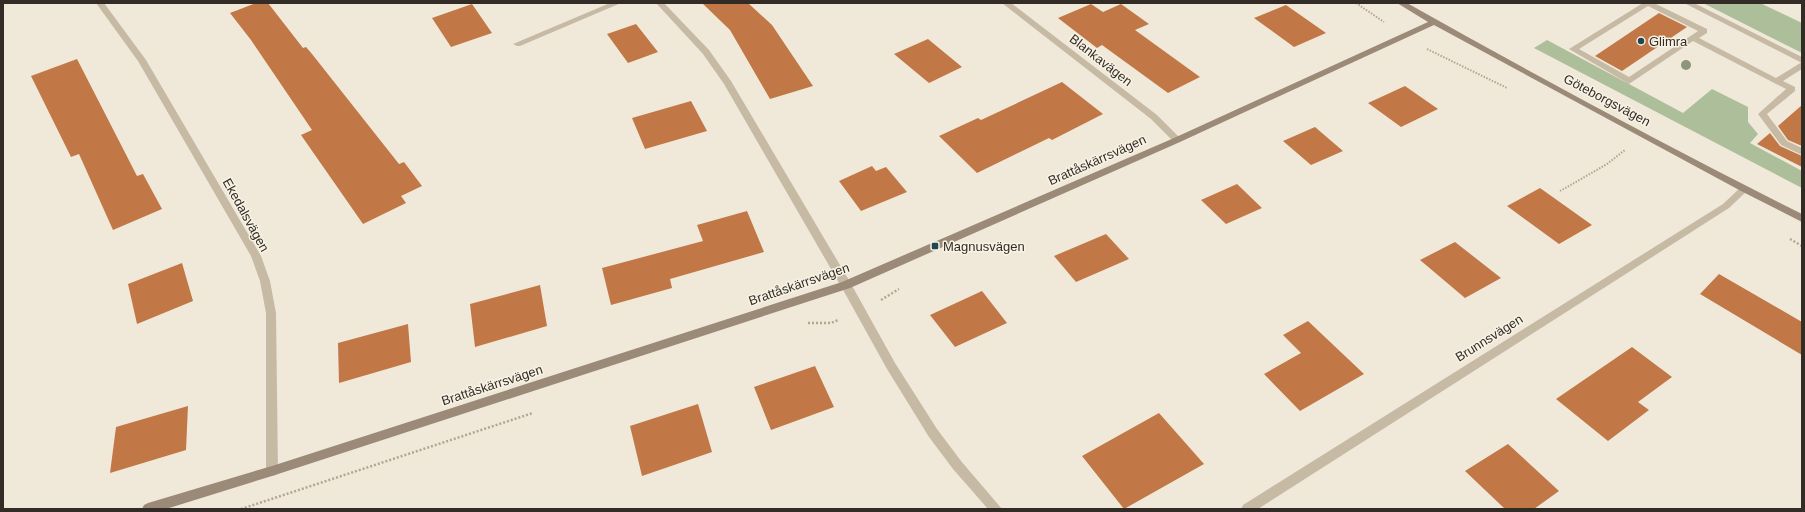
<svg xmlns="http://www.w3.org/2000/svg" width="1805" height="512" font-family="Arial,sans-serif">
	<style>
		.green { fill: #acbe9a }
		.building { fill: #c17846 }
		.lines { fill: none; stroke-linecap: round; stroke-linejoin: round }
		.path-far1 { stroke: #b3a590; stroke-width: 2; stroke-dasharray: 1.5 1.5; stroke-linecap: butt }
		.path { stroke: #b3a590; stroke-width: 2.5; stroke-dasharray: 2 2; stroke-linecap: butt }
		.lane { fill: #c7baa5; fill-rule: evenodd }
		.street { fill: #c7baa5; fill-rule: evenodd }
		.secondary { fill: #9b8a77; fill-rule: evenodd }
		.tree { fill: #8e9579 }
		.poi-dot { fill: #1e4753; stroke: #f8f2e5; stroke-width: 1.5 }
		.labels { text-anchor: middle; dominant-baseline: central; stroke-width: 3; stroke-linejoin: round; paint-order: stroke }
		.poi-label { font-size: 13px; fill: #332c26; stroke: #f8f2e5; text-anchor: start }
		.street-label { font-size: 13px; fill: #332c26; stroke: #f8f2e5 }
	</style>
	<rect width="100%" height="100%" fill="#f0e9d9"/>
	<path class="green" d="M1703,3h57l42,20v30z
		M1547,40l136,73 29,-24 36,18v15l10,12 -8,9 52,28v17l-268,-140z"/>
	<path class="building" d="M256,3h12l35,45 3,-1 6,7 87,110 5,-2 18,24 -21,10 5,7 -43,21 -62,-89 11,-5 -61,-90 -21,-27z
		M702,3h46l24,22 41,61 -43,13 -40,-69z
		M472,4l20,29 -41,14 -19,-29z
		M1091,4l12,8 18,-8 28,20 -14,6 65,47 -32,16 -66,-48 -5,3 -39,-30z
		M1286,5l40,28 -32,14 -40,-29z
		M1659,13l28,14 -65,44 -27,-15z
		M636,24l22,28 -30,11 -21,-29z
		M928,39l34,28 -33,16 -35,-29z
		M77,59l60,117 6,-2 19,35 -49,21 -34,-76 -8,3 -40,-81z
		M1062,82l41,32 -51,26 -3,-2 -72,35 -38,-37 39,-18 3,2z
		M1405,86l33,23 -37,18 -33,-24z
		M691,101l16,30 -62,18 -13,-31z
		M1802,105v41l-14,-6 -10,-14z
		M1315,127l28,24 -32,14 -28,-24z
		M1770,133l10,13 22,10v11l-45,-23z
		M872,166l4,5 10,-4 21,25 -46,19 -22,-30z
		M1237,184l25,24 -36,16 -25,-24z
		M1540,188l52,37 -33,19 -52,-38z
		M747,211l17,41 -94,27 2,9 -61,17 -9,-37 101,-27 -6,-16z
		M1106,234l23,25 -53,23 -22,-26z
		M1455,242l46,36 -36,20 -45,-38z
		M182,263l11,38 -56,23 -9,-40z
		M1719,274l83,48v33l-102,-61z
		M540,285l7,41 -72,21 -5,-43z
		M982,291l25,32 -52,24 -25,-32z
		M1308,321l56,53 -64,37 -36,-37 37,-21 -18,-18z
		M408,324l3,38 -72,21 -1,-40z
		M1632,347l40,30 -34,25 11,8 -41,31 -52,-42z
		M815,366l19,41 -63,23 -17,-43z
		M698,404l14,48 -70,24 -12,-50z
		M188,406l-2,44 -76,23 6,-46z
		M1159,413l45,51 -80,45 -42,-53z
		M1508,444l51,47 -25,18h-29l-40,-38z"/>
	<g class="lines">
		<path class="path-far1" d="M1356,3l28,19
			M1427,49l80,39
			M1560,191l47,-27 18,-14"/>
		<path class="path" d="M1790,239l12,7
			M881,300l18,-11
			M808,323h23l7,-3
			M241,509l292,-96"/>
		<path class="lane" d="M610,3h11l-101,43h-3l-4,-2z
			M1643,3h11l53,26v4l-8,5 77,40 26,-16v7l-19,12 12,6v4l-28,23 20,27 15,7v7l-21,-10 -23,-31 28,-25 -93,-48 -64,43 -60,-35zM1648,6l50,25 -69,46 -50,-28z"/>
		<path class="street" d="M96,3h8l42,57 115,196 9,25 6,32 2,158 -2,4 -4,1 -4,-1 -2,-4v-158l-6,-32 -9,-25 -113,-195z
			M656,3h8l45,47 22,31 119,201 45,81 42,66 24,32 41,48h-14l-35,-40 -24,-32 -42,-68 -45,-81 -118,-204 -21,-30z
			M1002,3h9l146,112 23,23 1,2 -1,2h-6l-23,-23z
			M1684,3h10l108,54v6z
			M1744,186l3,1 2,2 -2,2 -18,17 -471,301h-17l2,-4 480,-301 18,-17z"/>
		<path class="secondary" d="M1397,3h10c130,73 261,144 395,211v8l-61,-31 -307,-166 -254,117 -330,146 -578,188 -106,33h-24l2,-4 4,-2 124,-37 570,-184 332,-144 254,-116z"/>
	</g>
	<circle class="tree" cx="1686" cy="65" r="5"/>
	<g class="poi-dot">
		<circle cx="1641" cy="41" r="4"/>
		<rect x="931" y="242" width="8" height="8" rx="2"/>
	</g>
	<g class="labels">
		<g class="poi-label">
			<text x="1649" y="41">Glimra</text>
			<text x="943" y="246">Magnusvägen</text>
		</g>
		<g class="street-label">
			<text transform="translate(1101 60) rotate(38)">Blankavägen</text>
			<text transform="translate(1607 100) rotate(28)">Göteborgsvägen</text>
			<text transform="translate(1097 160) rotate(-24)">Brattåskärrsvägen</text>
			<text transform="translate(246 215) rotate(61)">Ekedalsvägen</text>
			<text transform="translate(799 284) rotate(-19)">Brattåskärrsvägen</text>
			<text transform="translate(1489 338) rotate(-32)">Brunnsvägen</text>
			<text transform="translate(492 385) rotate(-18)">Brattåskärrsvägen</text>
		</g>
	</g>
	<rect width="1805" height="512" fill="none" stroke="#332c26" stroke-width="8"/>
</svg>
